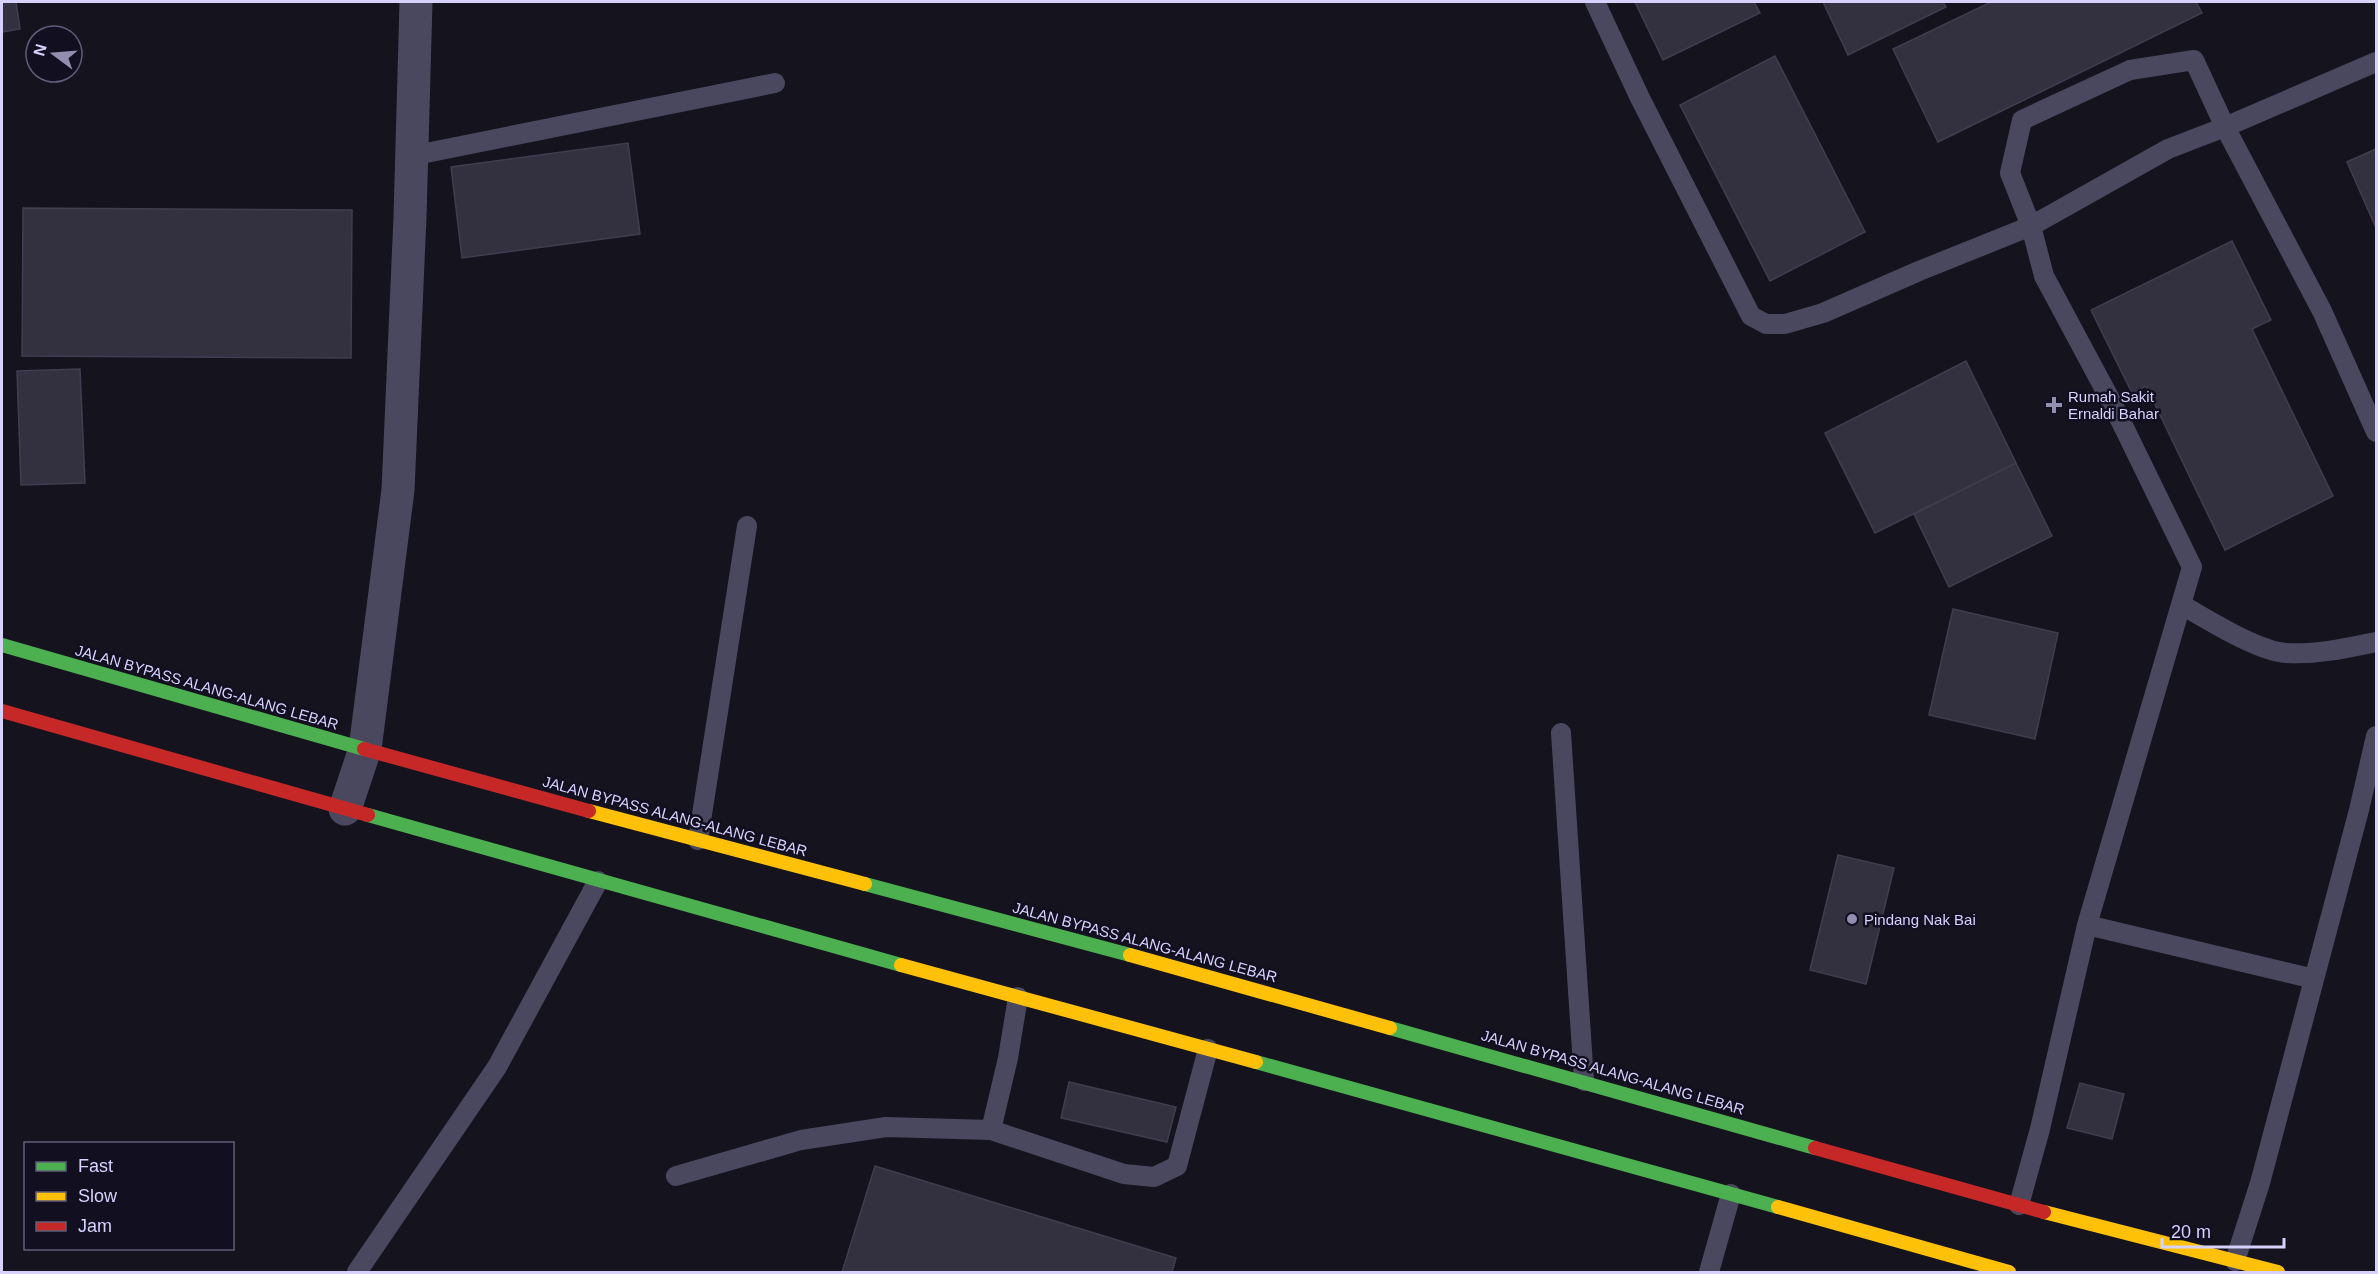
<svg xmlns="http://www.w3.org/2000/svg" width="2378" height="1274" font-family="Helvetica,sans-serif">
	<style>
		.building { fill: #33313f; stroke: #413d50; stroke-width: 1.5 }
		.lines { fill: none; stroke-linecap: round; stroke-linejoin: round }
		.lane { stroke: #49485e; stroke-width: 20 }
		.street { stroke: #49485e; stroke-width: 33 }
		.fast { stroke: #4caf50; stroke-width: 14 }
		.slow { stroke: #ffc107; stroke-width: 14 }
		.jam { stroke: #c62828; stroke-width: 14 }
		.poi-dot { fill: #928eaf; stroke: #120f21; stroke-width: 2 }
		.labels { text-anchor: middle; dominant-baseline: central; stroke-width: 5; stroke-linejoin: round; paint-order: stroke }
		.poi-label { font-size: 15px; fill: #d6d1fd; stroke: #120f21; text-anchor: start }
		.street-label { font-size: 15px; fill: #d6d1fd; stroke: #120f21 }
	</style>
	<rect width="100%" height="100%" fill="#15131d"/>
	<path class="building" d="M2,2h14l4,27 -18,3z
		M1635,2h119l6,11 -97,47z
		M1823,2h120l3,5 -98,48z
		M1991,2h205l6,11 -264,129 -45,-93z
		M1775,56l90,176 -95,49 -90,-176z
		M628,143l12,91 -178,24 -11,-91z
		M2376,149v79l-29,-66z
		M23,208l329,2 -1,148 -329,-2z
		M2232,241l39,79 -19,9 81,167 -108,54 -79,-164 -14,7 -41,-83z
		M1966,361l50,102 -141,70 -50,-100z
		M80,369l5,114 -64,2 -4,-114z
		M2016,463l36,73 -103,51 -35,-73z
		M1953,609l105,24 -23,106 -106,-24z
		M1838,855l56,13 -28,116 -56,-14z
		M1069,1082l107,25 -9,35 -106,-24z
		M2080,1083l44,11 -12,45 -45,-11z
		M875,1166l301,92 -4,14h-330z"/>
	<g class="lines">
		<path class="lane" d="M1595,2l45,96 111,218 15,8h19l38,-11 96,-42 112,-45 137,-77 57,-22 151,-65
			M411,156l364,-73
			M2182,605c25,14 75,46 104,48 30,2 61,-5 90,-11
			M1561,733l23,348
			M698,840l49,-314
			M2087,925l227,54
			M991,1130l133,44 30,3 23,-11 31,-117
			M676,1176l125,-36 85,-13 105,3 17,-72 10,-61
			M2019,1205l21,-76 47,-204 105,-358 -81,-166 -67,-125 -13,-50 -21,-53 12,-53 108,-50 64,-10 31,67 97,184 54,121
			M2235,1261l25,-78 99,-373 17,-74
			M357,1272l140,-205 101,-186
			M1709,1272l22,-78"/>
		<path class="street" d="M345,809l20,-60 33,-259 12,-273 6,-215"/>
		<path class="fast" d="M2,645l362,104
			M368,815l533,150
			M865,884l265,71
			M1390,1028l425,120
			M1256,1062l522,145"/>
		<path class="slow" d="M589,811l276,73
			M1130,955l260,73
			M901,965l355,97
			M1778,1207l231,65
			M2044,1212l234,60"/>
		<path class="jam" d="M2,711l366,104
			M364,749l225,62
			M1815,1148l229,64"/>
	</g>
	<g class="poi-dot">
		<path d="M2051 396h6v6h6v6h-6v6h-6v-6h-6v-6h6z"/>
		<circle cx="1852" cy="919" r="6"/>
	</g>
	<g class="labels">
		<g class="poi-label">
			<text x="2068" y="396">Rumah Sakit<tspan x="2068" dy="17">Ernaldi Bahar</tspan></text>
			<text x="1864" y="919">Pindang Nak Bai</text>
		</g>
		<g class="street-label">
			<text transform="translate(207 687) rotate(16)">JALAN BYPASS ALANG-ALANG LEBAR</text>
			<text transform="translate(675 816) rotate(15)">JALAN BYPASS ALANG-ALANG LEBAR</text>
			<text transform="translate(1145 942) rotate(15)">JALAN BYPASS ALANG-ALANG LEBAR</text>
			<text transform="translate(1613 1072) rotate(16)">JALAN BYPASS ALANG-ALANG LEBAR</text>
		</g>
	</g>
	<rect width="2378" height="1274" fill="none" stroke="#d6d1fd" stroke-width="6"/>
	<rect x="24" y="1142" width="210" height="108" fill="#120f21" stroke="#605d79" stroke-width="1.5"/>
	<rect x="36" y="1162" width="30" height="9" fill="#4caf50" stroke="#605d79" stroke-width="1.5"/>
	<text x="78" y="1172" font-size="18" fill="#d6d1fd">Fast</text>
	<rect x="36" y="1192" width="30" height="9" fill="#ffc107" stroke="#605d79" stroke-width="1.5"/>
	<text x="78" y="1202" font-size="18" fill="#d6d1fd">Slow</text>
	<rect x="36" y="1222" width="30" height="9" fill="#c62828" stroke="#605d79" stroke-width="1.5"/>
	<text x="78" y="1232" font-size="18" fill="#d6d1fd">Jam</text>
	<g transform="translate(54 54) rotate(286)"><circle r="28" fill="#120f21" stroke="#605d79" stroke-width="1.5"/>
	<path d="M0-4.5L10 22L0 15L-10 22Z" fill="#928eaf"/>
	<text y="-9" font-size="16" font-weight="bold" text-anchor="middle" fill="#d6d1fd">N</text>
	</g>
	<path d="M2162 1238v9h122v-9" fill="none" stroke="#d6d1fd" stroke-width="3"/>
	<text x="2171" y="1238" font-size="18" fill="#d6d1fd" stroke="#120f21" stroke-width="4.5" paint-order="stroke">20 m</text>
</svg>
